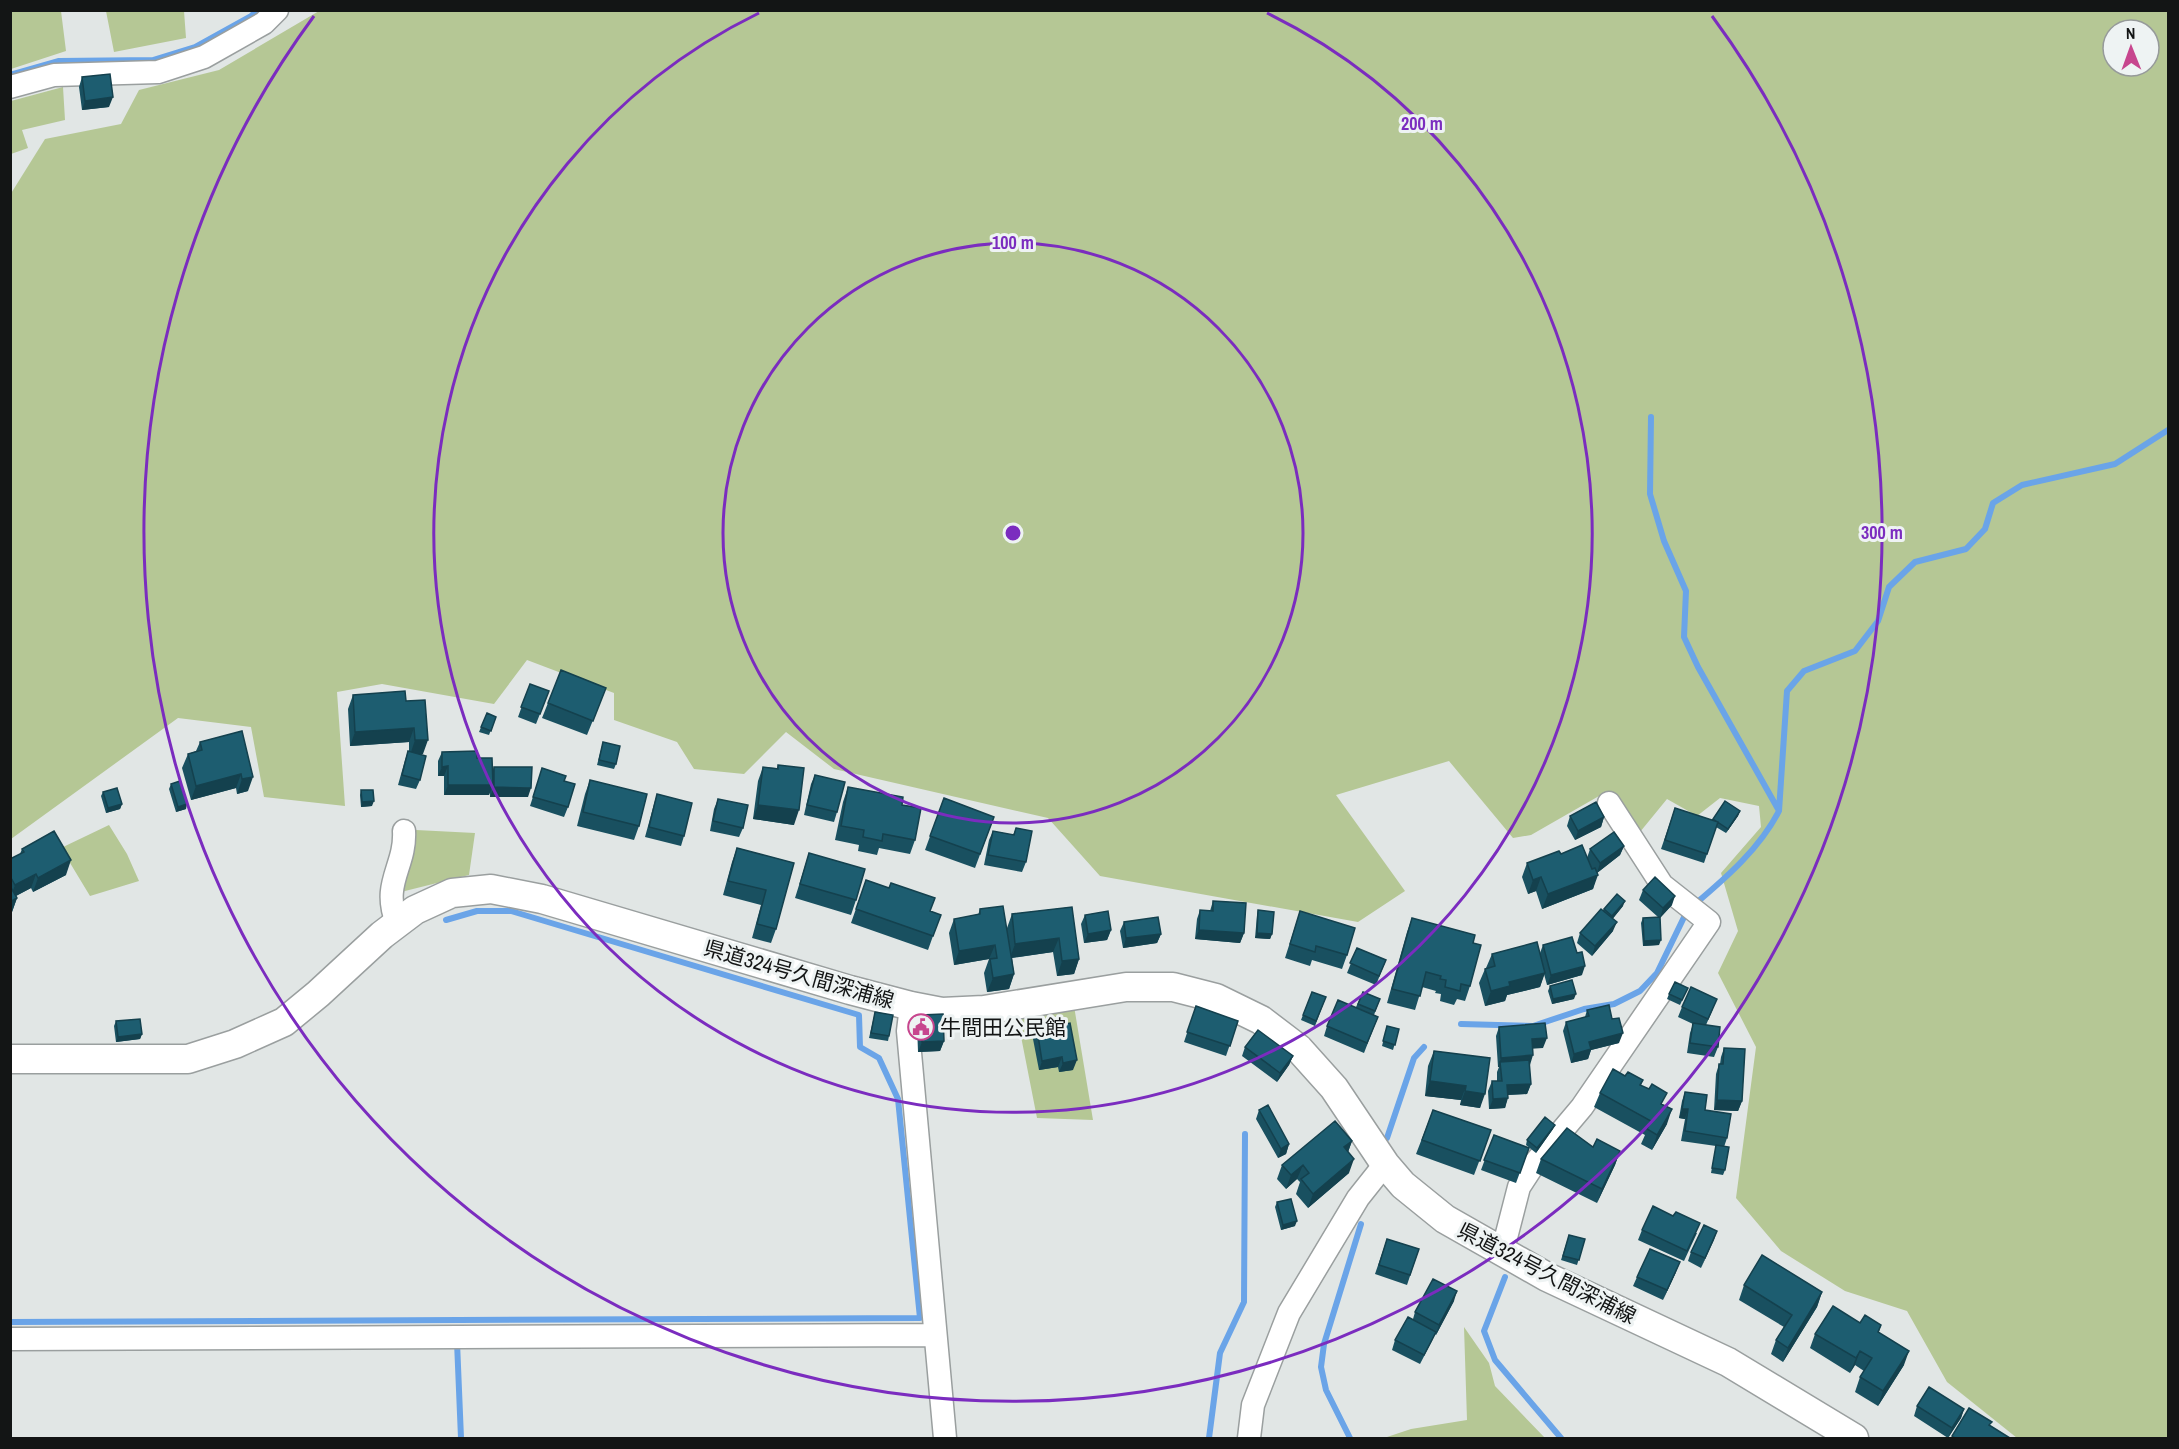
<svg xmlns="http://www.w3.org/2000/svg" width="2179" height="1449" font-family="'Archivo Narrow','Noto Sans JP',sans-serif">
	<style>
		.green { fill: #b5c795; fill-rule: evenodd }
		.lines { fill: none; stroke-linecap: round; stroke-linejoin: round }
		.stream { stroke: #6aa4e8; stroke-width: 6 }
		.minor-casing { stroke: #9a9f9f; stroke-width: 25 }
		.major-casing { stroke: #9a9f9f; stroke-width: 31 }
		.minor { stroke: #fff; stroke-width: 22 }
		.major { stroke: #fff; stroke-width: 28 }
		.wall { fill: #195060 }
		.shaded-wall { fill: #14414e }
		.building { fill: #1d5d70; stroke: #14414e; stroke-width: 1.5 }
		.ring { fill: none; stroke: #7b2cbf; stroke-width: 3 }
		.labels { text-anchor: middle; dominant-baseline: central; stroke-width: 6; stroke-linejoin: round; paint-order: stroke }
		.street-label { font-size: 21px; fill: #131515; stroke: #eef3f3 }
		.poi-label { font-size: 21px; fill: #131515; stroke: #eef3f3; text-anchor: start }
		.centre { fill: #7b2cbf; stroke: #eef3f3; stroke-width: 3 }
		.ring-label { font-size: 18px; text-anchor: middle; font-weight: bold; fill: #7b2cbf; stroke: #eef3f3; stroke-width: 6; stroke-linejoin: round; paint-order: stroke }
	</style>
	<rect width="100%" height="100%" fill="#e1e6e5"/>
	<path class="green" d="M10,11h51l5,40 -55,18z
		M106,11h78l2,27 -72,14z
		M319,11h1849v1427h-151l-70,-56 -40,-71 -62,-20 -64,-40 -45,-53 20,-151 -38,-74 20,-42 -17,-58 40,-46 -2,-21 -39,-8 -23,18 -30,-17 -27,33 -34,-40 -75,43 -18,3 -64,-77 -113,34 69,96 -47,31 -258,-46 -52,-58 -214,-49 -48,-37 -42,42 -50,-5 -17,-27 -63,-22v-27l-87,-33 -33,44 -112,-20 -45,8 8,114 -81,-9 -13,-70 -73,-9 -167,121 -1,-644 35,-56 76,-15 18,-34 80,-20zM2113,30h36v36h-36z
		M63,87l2,33 -43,10 6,18 -17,6v-53z
		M109,825l18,29 12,27 -49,15 -29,-48z
		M416,830l59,3 -6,42 -68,17z
		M1074,1006l19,114 -56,-2 -20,-102z
		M1464,1327l25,36 6,23 50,52h-161l27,-9 56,-9z"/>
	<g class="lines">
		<path class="stream" d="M10,75l49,-14 94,-1 42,-13 56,-31 7,-6
			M1651,417l-1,77 14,47 22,50 -2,46 14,30 80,142
			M1695,904c32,-27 65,-56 84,-93l8,-120 17,-20 51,-20 23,-30 11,-34 26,-25 51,-13 19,-20 8,-26 29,-18 93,-21 53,-34
			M1461,1024l72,2 51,-17 30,-5 26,-13 17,-18 30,-62
			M1387,1138l27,-80 10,-11
			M1505,1277l-21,54 11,29 66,78
			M10,1322l910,-4 -22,-219 -19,-41 -19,-11 -1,-32 -348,-104h-34l-31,9
			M457,1342l4,96
			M1209,1438l11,-85 24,-51 1,-168
			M1350,1438l-24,-48 -5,-23 3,-23 37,-120"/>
		<g class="minor-casing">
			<path id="minor" d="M10,87l44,-12 104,-3 46,-15 60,-34 13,-13
				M397,923c-16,-40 9,-56 7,-92
				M911,1006l-3,25 37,407
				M1502,1253l17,-66 15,-23 48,-57 127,-185 -47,-37 -53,-82
				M10,1339l925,-4
				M1249,1438l4,-33 36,-92 69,-115 27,-34"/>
		</g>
		<g class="major-casing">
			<path id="major" d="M10,1059h178l47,-15 49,-22 34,-28 64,-59 33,-25 37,-17 39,-4 51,10 308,91 61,16 31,6 42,-2 142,-23h47l43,11 45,22 38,29 35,39 51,76 18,21 42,34 102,58 181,85 126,76"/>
		</g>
		<use href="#minor" class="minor"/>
		<use href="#major" class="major"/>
	</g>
	<path class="wall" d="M82,77l27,30 -27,3 -3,-23z
		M561,670l45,18 -19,47 -45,-17z
		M530,684l19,7 -13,33 -18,-7z
		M353,695l53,6 17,53h-2l-1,26 -4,9 -18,-4 7,-25 3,-9h1v-9l-59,4 -2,-37z
		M487,713l9,4 -7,18 -10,-3z
		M242,731l6,60 -11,3 -1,-6 -45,12 -9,-32 6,-14 8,-3 4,-9z
		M603,742l13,22 -2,5 -17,-4z
		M442,752l35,6 16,12 1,-3 34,30h-38v-6l-1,4h-45v-19h-6v-15z
		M778,765l16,60 -41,-6 5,-38 5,-14 14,1z
		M815,775l22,37 -3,10 -30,-7 7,-31z
		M539,778l25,3 4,26 -4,10 -34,-11z
		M590,780l49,46 -5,14 -57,-14 8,-32z
		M171,784l15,25 -10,3 -7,-23z
		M848,787l54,18 13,35 -5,14 -31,-6 -2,7 -19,-4 1,-6 -24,-5 8,-38z
		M361,790l11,16 -11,1 -1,-12z
		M103,792l19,12 -2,5 -14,4 -5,-17z
		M657,794l27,42 -3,10 -36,-9 9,-33z
		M944,798l50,19 -19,51 -50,-18z
		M718,799l25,29 -4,9 -29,-6 4,-22z
		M1675,808l37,12 1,-1 27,-8 -2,5 -12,17 -10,-6 -12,36 -43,-14z
		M1570,816l34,1 -3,10 -26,13 -8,-14z
		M1016,828l10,34 -4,10 -38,-7 5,-25 4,-9 20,4z
		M1624,846l-4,9 -23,18 -4,16 -51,20 -6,-18 -8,3 -6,-17 5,-14 34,-9 26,4 3,-9z
		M737,848l57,15 -18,66 -5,14 -19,-5 9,-33 -38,-10 9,-33z
		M22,849l44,26 -33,17 -2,-4 -15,8 1,2 -5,14 -2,1v-54l10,-5z
		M809,853l47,47 -5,15 -56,-17z
		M866,880l23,8 41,23 3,25 -5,14 -77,-27z
		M1643,890l29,15 -12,13 -1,27 -16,1 -2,-23 2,-5 15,-1 -19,-17z
		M1213,901l31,32 -4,10 -45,-4 2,-20 3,-9 10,1z
		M1623,906l-10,12v13l-21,25 -15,-13 3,-10 24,-24z
		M1072,907l7,52 -5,15 -17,2 -4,-24 -41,6 2,16 -5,15 -22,3 -3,-19 5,-14 -35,6 -5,-32 5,-14 24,-4 2,-6 27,19 5,-14z
		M1258,910l14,24 -2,5 -15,-1 2,-23z
		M1300,911l47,44 -5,14 -30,-9 -2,6 -25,-8z
		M1085,915l26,15 -4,10 -23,3 -3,-19z
		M1412,918l61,25 -3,43 -5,15 -8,-2 -3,6 -14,-4 1,-7 -6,-1 1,-2 -14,-4 -7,23 -28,-7 20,-71z
		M1124,922l37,12 -4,9 -34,5 -3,-17z
		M1543,945l39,30 -35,10 -3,-11 -4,13 -33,8 -2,6 -20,5 -6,-23 6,-14 1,-1 6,-14 48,-1z
		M1357,948l29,12 -10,25 -29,-12z
		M1550,986l24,13 -22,5 -4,-13z
		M1688,988l-8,17 -13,-6 2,-5z
		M1312,992l14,5 -11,29 -14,-6z
		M1363,992l17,7 -6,16 4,2 -14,36 -40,-17 3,-10 29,-19z
		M1196,1006l42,15 -12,35 -42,-14z
		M1682,1007l31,2 -7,16 12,22 -4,10 -27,-4 3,-20 3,-9 -15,-7z
		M1587,1010l25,9 7,24 -28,7 -3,9 -17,4 -8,-32 3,-9 19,-5z
		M875,1012l14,24 -1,5 -19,-3z
		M921,1015l23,26 -4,10 -22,1 -1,-27z
		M116,1021l26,13 -2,5 -24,3 -2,-16z
		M1387,1026l12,3 -6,21 -11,-4z
		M1499,1027l44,21h-10l-4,17 2,19 -4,10 -19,1 -3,13 -16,1 -1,-18 4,-10h5v-9l2,-5h-1l-2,-31z
		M1037,1029l36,41 -14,2 -1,-5 -19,3 -6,-31z
		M1245,1047l48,9 -4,9 -12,17 -35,-26z
		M1724,1048l18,53 -4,10 -24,-1 2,-36 3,-10h1l1,-7z
		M1434,1051l56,7 -10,50 -20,-3 1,-5 -36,-4 3,-30z
		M1625,1076l18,4 -2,5 22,20 4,19 -15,26 -11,-6 4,-9 -51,-28 6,-14z
		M1685,1092l20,18 22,28 -3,9 1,23 -2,5 -12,-2 5,-27 -35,-5 4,-22 -6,-1 3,-17z
		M1259,1110l30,34 -3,10 -8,4 -22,-39z
		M1433,1110l58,20 -17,45 -58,-21z
		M1553,1129l-17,24 -10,-8 1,-5z
		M1494,1135l35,13 -13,35 -35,-13z
		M1352,1141l-4,11 1,21 -41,35 -12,-14 4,-12 -3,-3 -11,10 -9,-10 5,-14z
		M1593,1147l27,4 -5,14 -18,38 -61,-30 5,-14z
		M1277,1202l18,24 -14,4 -6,-23z
		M1642,1230l55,3 -13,28 -46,-21z
		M1717,1231l-16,37 -13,-7 3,-9z
		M1569,1235l16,4 -8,26 -16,-5z
		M1387,1239l32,10 -12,36 -32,-11z
		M1676,1272l-13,28 -30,-14 4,-9z
		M1744,1285l78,7 -5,15 -34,55 -12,-8 5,-14 8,-13 -45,-27z
		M1454,1301l-18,34 -1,-1 -3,7 -12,23 -28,-14 3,-10 18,-21 2,-7z
		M1860,1323l21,2 -2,7 25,33 -26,41 -23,-14 5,-15 4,-6 -9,-6 -5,8 -40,-25 5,-14z
		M1917,1406l47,3 -3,9 -13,20 -34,-22z"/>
	<path class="shaded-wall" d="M113,97l-4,10 -27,3 3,-9z
		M414,728l-5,14 -59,4 5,-14z
		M415,740h13l-5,14 -13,1z
		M448,766l-4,10h-6l4,-9z
		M241,774l-5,14 -45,12 5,-14z
		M253,777l-5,14 -11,3 5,-15z
		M448,785h45l-4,10h-45z
		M494,787l37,1 -3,9h-38z
		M374,801l-2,5 -11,1 1,-5z
		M122,804l-2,5 -14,4 2,-5z
		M187,804l-1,5 -10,3 2,-5z
		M758,805l41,5 -5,15 -41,-6z
		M1740,811l-2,5 -12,17 2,-4z
		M1604,817l-3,10 -26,13 3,-9z
		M1624,846l-4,9 -23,18 3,-10z
		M71,860l-5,15 -33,17 5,-14z
		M36,874l-5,14 -21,11 5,-14z
		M1598,875l-5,14 -51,20 6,-15z
		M1541,877l-5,14 -8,3 5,-14z
		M1675,896l-3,9 -12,13 3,-10z
		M17,898l-5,14 -2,1v-11z
		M1625,901l-2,5 -12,15 1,-5z
		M1617,922l-4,9 -21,25 3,-10z
		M1111,930l-4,10 -23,3 4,-9z
		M1199,930l45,3 -4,10 -45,-4z
		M1257,933l15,1 -2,5 -15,-1z
		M1161,934l-4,9 -34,5 3,-10z
		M1059,938l-6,14 -43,6 5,-14z
		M1661,940l-2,5 -16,1 1,-5z
		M995,945l-6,14 -35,6 5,-14z
		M1079,959l-5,15 -17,2 5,-15z
		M1585,966l-3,9 -35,10 4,-10z
		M1545,973l-5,14 -33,8 -2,6 -20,5 6,-15 18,-9z
		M1014,974l-5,15 -22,3 6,-14z
		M1576,994l-2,5 -22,5 1,-5z
		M1623,1033l-4,10 -28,7 -3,9 -17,4 3,-9 15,-12z
		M142,1034l-2,5 -24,3 2,-5z
		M1547,1038l-4,10 -15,1 4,-10z
		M944,1041l-4,10 -22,1 4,-10z
		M1533,1055l-3,10 -30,-3 -1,5h-1l3,-9z
		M1293,1056l-4,9 -12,17 3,-9z
		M1062,1057l-4,10 -19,3 3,-9z
		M1077,1060l-4,10 -14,2 4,-9z
		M1430,1081l36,5 -5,14 -36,-4z
		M1531,1084l-4,10 -23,1 3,-10z
		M1465,1091l20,3 -5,14 -20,-3z
		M1508,1098l-3,10 -16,1 4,-10z
		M1717,1100l25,1 -4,10 -24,-1z
		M1672,1109l-5,15 -15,26 5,-15z
		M1682,1109h6l-3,10 -6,-1z
		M1555,1125l-2,4 -17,24 1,-5z
		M1352,1141l-5,14 -3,-8z
		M1289,1144l-3,10 -8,4 3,-9z
		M1620,1151l-5,14 -18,38 5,-14z
		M1354,1159l-5,14 -41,35 5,-14z
		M1303,1165l-6,14 -11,10 5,-14z
		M1297,1221l-2,5 -14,4 2,-5z
		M1717,1231l-3,9 -13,28 4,-10z
		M1680,1262l-4,10 -13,28 4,-10z
		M1457,1291l-3,10 -18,34 3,-10z
		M1822,1292l-5,15 -34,55 5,-14z
		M1860,1351l-5,14 -5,8 6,-15z
		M1909,1351l-5,14 -26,41 5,-15z
		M1964,1409l-3,9 -13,20 4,-10z"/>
	<path class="building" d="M110,74l3,23 -28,4 -3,-24z
		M561,670l45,18 -13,33 -45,-18z
		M530,684l19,7 -9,23 -19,-7z
		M405,691l1,10 19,-1 3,40h-13l-1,-12 -59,4 -2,-37z
		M487,713l9,4 -5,14 -10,-4z
		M242,731l11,46 -11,2 -1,-5 -45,12 -8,-32 14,-4 -2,-8z
		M603,742l17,4 -4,18 -17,-4z
		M408,751l18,5 -6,24 -18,-5z
		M477,751v7h15l1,27h-45v-19l-6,1v-15z
		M778,765l26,3 -5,42 -41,-5 5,-38 15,2z
		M494,767h38l-1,21 -37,-1z
		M542,768l24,8 -2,5 11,3 -7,23 -35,-10z
		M815,775l30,7 -8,30 -30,-7z
		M590,780l57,14 -8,32 -56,-14z
		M180,781l7,23 -9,3 -7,-23z
		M848,787l55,10 -1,8 19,3 -6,32 -32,-6 -1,7 -19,-4 1,-7 -23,-4z
		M117,788l5,16 -14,4 -5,-16z
		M361,790h12l1,11 -12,1z
		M657,794l35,9 -8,33 -35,-9z
		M944,798l50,19 -14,37 -50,-18z
		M718,799l30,6 -5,23 -30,-7z
		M1725,801l15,10 -12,18 -15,-10z
		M1596,802l8,15 -26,14 -8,-15z
		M1675,808l43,14 -11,32 -42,-14z
		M1016,828l16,3 -6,31 -38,-7 5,-24 21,4z
		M54,831l17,29 -33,18 -2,-4 -21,11 -5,-9v-17l14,-7 -2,-3z
		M1614,832l10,14 -24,17 -10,-14z
		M1582,845l10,24 3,-1 3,7 -50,19 -7,-17 -8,3 -6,-17 32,-12 2,3z
		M737,848l57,15 -18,66 -19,-5 9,-34 -38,-9z
		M809,853l56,16 -9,31 -56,-16z
		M1655,877l20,19 -12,12 -20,-18z
		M866,880l23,8 2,-5 44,15 -5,13 11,4 -8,21 -77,-27z
		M10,886l7,12 -7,4z
		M1617,894l8,7 -13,15 -8,-7z
		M1213,901l33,2 -2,30 -45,-3 1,-20 13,1z
		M1003,906l11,68 -21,4 -3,-19 7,-1 -2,-13 -36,6 -5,-32 26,-5v-5z
		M1072,907l7,52 -17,2 -3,-23 -44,6 -3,-30z
		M1601,909l16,13 -22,24 -15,-13z
		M1258,910l16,2 -2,22 -15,-1z
		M1108,911l3,19 -23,4 -3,-19z
		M1300,911l55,17 -8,27 -31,-9 -1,6 -25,-8z
		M1158,917l3,17 -35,4 -2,-16z
		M1660,917l1,23 -17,1 -1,-23z
		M1412,918l63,17 -2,8 8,2 -11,41 -9,-2 -1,7 -15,-4 1,-7 -6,-1 1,-3 -15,-4 -6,24 -28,-7z
		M1572,937l5,16 5,-1 3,14 -34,9 -8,-30z
		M1537,942l8,31 -36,9 1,4 -19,5 -6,-22 10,-3 -3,-12z
		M1357,948l29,12 -7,16 -29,-13z
		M1572,980l4,14 -23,5 -3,-13z
		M1675,982l13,6 -6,12 -13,-6z
		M1691,987l26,12 -9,20 -26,-12z
		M1312,992l14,5 -10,24 -13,-6z
		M1363,992l17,7 -5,12 -17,-7z
		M1338,1000l40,17 -11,26 -40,-17z
		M1609,1005l3,14 7,-1 4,15 -34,9 2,7 -17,5 -8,-32 23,-6 -2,-6z
		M1196,1006l42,15 -8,25 -43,-14z
		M875,1012l18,3 -4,21 -18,-3z
		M943,1014l1,27 -22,1 -1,-27z
		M140,1019l2,15 -24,3 -2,-16z
		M1070,1023l7,37 -14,3 -1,-6 -20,4 -5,-32z
		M1545,1023l2,15 -15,1 1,16 -32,3 -2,-31z
		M1693,1023l27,4 -2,20 -28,-4z
		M1387,1026l12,3 -4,16 -12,-4z
		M1258,1030l35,26 -13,17 -35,-26z
		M1724,1048l21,1 -3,52 -25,-1 2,-36h4z
		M1434,1051l56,7 -5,36 -20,-3 1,-5 -36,-5z
		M1529,1060l2,24 -24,1 1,13 -15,1 -1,-18h10l-2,-19z
		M1613,1069l12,7 3,-4 15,8 -3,5 9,4 3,-5 15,9 -6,11 11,5 -15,26 -10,-6 4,-8 -51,-28z
		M1685,1092l22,3 -2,15 26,4 -4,24 -42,-7 3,-22h-6z
		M1268,1105l21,39 -8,5 -22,-39z
		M1433,1110l58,20 -11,31 -58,-21z
		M1545,1117l10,8 -18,23 -10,-8z
		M1335,1121l17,20 -8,6 10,12 -41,35 -12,-15 8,-6 -6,-8 -12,10 -9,-10z
		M1567,1128l26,19 4,-8 23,12 -18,38 -61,-30z
		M1494,1135l35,13 -9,25 -36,-13z
		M1716,1145l13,2 -4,23 -13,-2z
		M1291,1199l6,22 -14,4 -6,-23z
		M1653,1206l20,10 3,-4 24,11 -13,28 -45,-21z
		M1704,1225l13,6 -12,27 -14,-6z
		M1569,1235l16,4 -6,21 -16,-4z
		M1387,1239l32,10 -9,26 -31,-10z
		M1650,1249l30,13 -13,28 -30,-13z
		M1762,1255l60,37 -34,56 -12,-8 16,-25 -48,-30z
		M1433,1279l24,12 -18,34 -24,-13z
		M1833,1306l27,17 5,-8 16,10 -3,7 31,19 -26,40 -23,-14 12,-19 -12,-7 -4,7 -41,-24z
		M1408,1317l28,15 -12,23 -29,-15z
		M1929,1387l35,22 -12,19 -35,-22z
		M1969,1408l23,14 -3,3 21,13h-55l-3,-2z"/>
	<g class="ring">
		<circle cx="1013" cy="533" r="290"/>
		<path d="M1267 13A579 579 0 1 1 759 13"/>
		<path d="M1712 16A869 869 0 1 1 314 16"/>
	</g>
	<defs>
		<g id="civic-ring" transform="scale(1.35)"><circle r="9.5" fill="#eef3f3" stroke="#c7468e" stroke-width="1.5"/><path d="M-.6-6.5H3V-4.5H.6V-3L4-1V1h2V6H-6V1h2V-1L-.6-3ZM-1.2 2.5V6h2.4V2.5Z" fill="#c7468e"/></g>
	</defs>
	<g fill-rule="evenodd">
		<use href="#civic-ring" x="921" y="1027"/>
	</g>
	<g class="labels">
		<g class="street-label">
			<text transform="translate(799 974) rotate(16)">県道324号久間深浦線</text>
			<text transform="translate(1547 1273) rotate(27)">県道324号久間深浦線</text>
		</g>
		<g class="poi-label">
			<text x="940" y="1027">牛間田公民館</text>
		</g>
	</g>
	<circle cx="1013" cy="533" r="9" class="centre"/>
	<g class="ring-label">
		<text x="1422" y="130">200 m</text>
		<text x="1013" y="249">100 m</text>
		<text x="1882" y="539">300 m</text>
	</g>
	<rect width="2179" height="1449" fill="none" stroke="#131515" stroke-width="24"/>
	<g transform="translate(2131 48) rotate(359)"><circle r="28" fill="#eef3f3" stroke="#969a9a" stroke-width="1.5"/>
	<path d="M0-4.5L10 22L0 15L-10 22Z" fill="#c7468e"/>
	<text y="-9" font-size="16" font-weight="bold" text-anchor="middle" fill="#131515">N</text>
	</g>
</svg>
